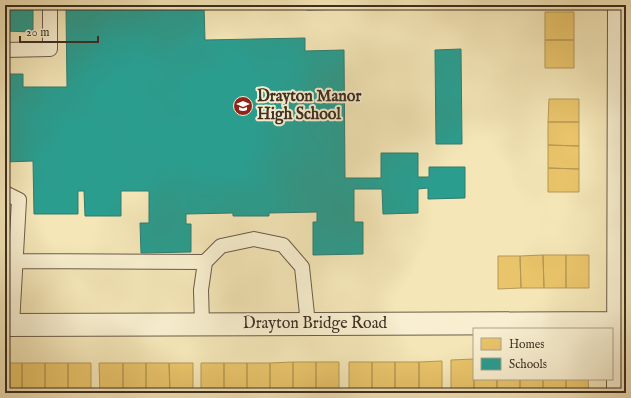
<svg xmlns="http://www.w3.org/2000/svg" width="631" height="398" font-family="'IM FELL English',serif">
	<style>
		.homes { fill: #e9c46a; stroke: #b59755 }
		.schools { fill: #2a9d8f; stroke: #2f7c6f }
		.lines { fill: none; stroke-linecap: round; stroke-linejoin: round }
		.service-casing { stroke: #6a5c49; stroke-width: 16 }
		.minor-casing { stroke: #6a5c49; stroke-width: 24 }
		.service { stroke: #f8efd0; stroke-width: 14 }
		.minor { stroke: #f8efd0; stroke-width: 22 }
		.labels { text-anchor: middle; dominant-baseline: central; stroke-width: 4; stroke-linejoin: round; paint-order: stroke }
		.poi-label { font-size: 16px; font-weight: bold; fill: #3c2e24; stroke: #f8efd0; text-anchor: start }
		.street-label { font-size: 16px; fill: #3c2e24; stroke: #f8efd0 }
	</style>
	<rect width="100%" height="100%" fill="#f4e6b7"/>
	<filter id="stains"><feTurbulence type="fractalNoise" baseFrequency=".005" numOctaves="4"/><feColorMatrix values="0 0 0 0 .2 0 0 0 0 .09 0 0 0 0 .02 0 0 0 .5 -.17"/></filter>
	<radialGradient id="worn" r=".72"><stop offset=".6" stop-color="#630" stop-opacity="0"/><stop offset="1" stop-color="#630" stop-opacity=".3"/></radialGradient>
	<path class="homes" d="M545,12h29v28h-29z
		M545,40h29v28h-29z
		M549,99h30v23h-31z
		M548,122h31v24l-31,-1z
		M548,145l31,1v23l-31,-1z
		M548,168l31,1v23h-31z
		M543,255h23v33h-22z
		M543,255l1,33h-23l-1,-32z
		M566,255h23v33h-23z
		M498,256h22l1,32 -23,1z
		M474,359v34h-23v-33z
		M474,359v20h23v13l-23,1z
		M442,361v32h-23v-31z
		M293,362h23v31h-23z
		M293,362v31h-23v-30z
		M316,362h23v31h-23z
		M349,362h23v31h-23z
		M372,362h23v31h-23z
		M395,362h24v31h-24z
		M5,363h17v30h-17z
		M22,363h23v30h-23z
		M45,363h23v30h-23z
		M68,363h23v30h-23z
		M99,363h24v30h-23z
		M123,363h23v30h-23z
		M146,363h23l1,30h-24z
		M169,363h24v30h-23z
		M201,363h23v30h-23z
		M224,363h23v30h-23z
		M247,363h23v30h-23z
		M497,379h23v13h-23z
		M520,379h23v13h-23z
		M543,379h23v13h-23z
		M566,379h22l1,13h-23z"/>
	<path class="schools" d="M5,5h28v27l-28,-1z
		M307,5h126v2l-126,3z
		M204,6l1,34 100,-2v13l39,-1 1,128h36v-25h37v24h11v-10h36v31l-37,1v-11l-10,1v24l-35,1 -1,-25h-28v33h9v32l-50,1v-33h4v-10l-48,1v3h-36v-3l-47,1v10h5v28l-50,1 -1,-30h9v-32h-28v25h-36l-1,-25h-6v23h-44l-1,-53 -28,1v-88h18v13h44l-1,-80z
		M461,49l1,95h-26l-1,-94z"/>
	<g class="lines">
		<g class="service-casing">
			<path id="service" d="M5,50l45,-1v-44
				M5,193l14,7 -7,125
				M16,261l189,1
				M202,324l-1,-34 4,-28 16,-16 33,-7 29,6 19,22 6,57"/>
		</g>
		<g class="minor-casing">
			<path id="minor" d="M5,325l621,-2
				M618,393l1,-388"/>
		</g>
		<use href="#service" class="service"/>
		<use href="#minor" class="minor"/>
	</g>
	<defs>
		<g id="school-disc" transform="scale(1)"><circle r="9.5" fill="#8f2418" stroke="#f8efd0"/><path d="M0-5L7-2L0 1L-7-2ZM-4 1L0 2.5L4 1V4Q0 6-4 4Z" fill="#fff"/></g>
	</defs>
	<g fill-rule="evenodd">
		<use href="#school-disc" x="243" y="106"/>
	</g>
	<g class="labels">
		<g class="poi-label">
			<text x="257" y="97">Drayton Manor<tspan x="257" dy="18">High School</tspan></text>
		</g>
		<g class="street-label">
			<text x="315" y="324">Drayton Bridge Road</text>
		</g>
	</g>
	<rect width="631" height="398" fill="none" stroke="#f4e6b7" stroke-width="20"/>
	<rect x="6" y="6" width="619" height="386" fill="none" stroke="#3c2e24" stroke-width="2"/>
	<rect x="10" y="10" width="611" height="378" fill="none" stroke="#3c2e24"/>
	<rect x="473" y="328" width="140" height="52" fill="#f8efd0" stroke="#ada28b"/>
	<rect x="481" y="338" width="20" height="12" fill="#e9c46a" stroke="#ada28b"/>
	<text x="509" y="348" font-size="12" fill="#3c2e24">Homes</text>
	<rect x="481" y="358" width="20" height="12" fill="#2a9d8f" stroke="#ada28b"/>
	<text x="509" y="368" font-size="12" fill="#3c2e24">Schools</text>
	<path d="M20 36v6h78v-6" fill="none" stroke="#3c2e24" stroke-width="2"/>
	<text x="26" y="36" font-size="12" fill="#3c2e24" stroke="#f8efd0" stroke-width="3" paint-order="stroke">20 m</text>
	<rect width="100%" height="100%" filter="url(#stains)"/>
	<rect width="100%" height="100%" fill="url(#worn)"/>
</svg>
